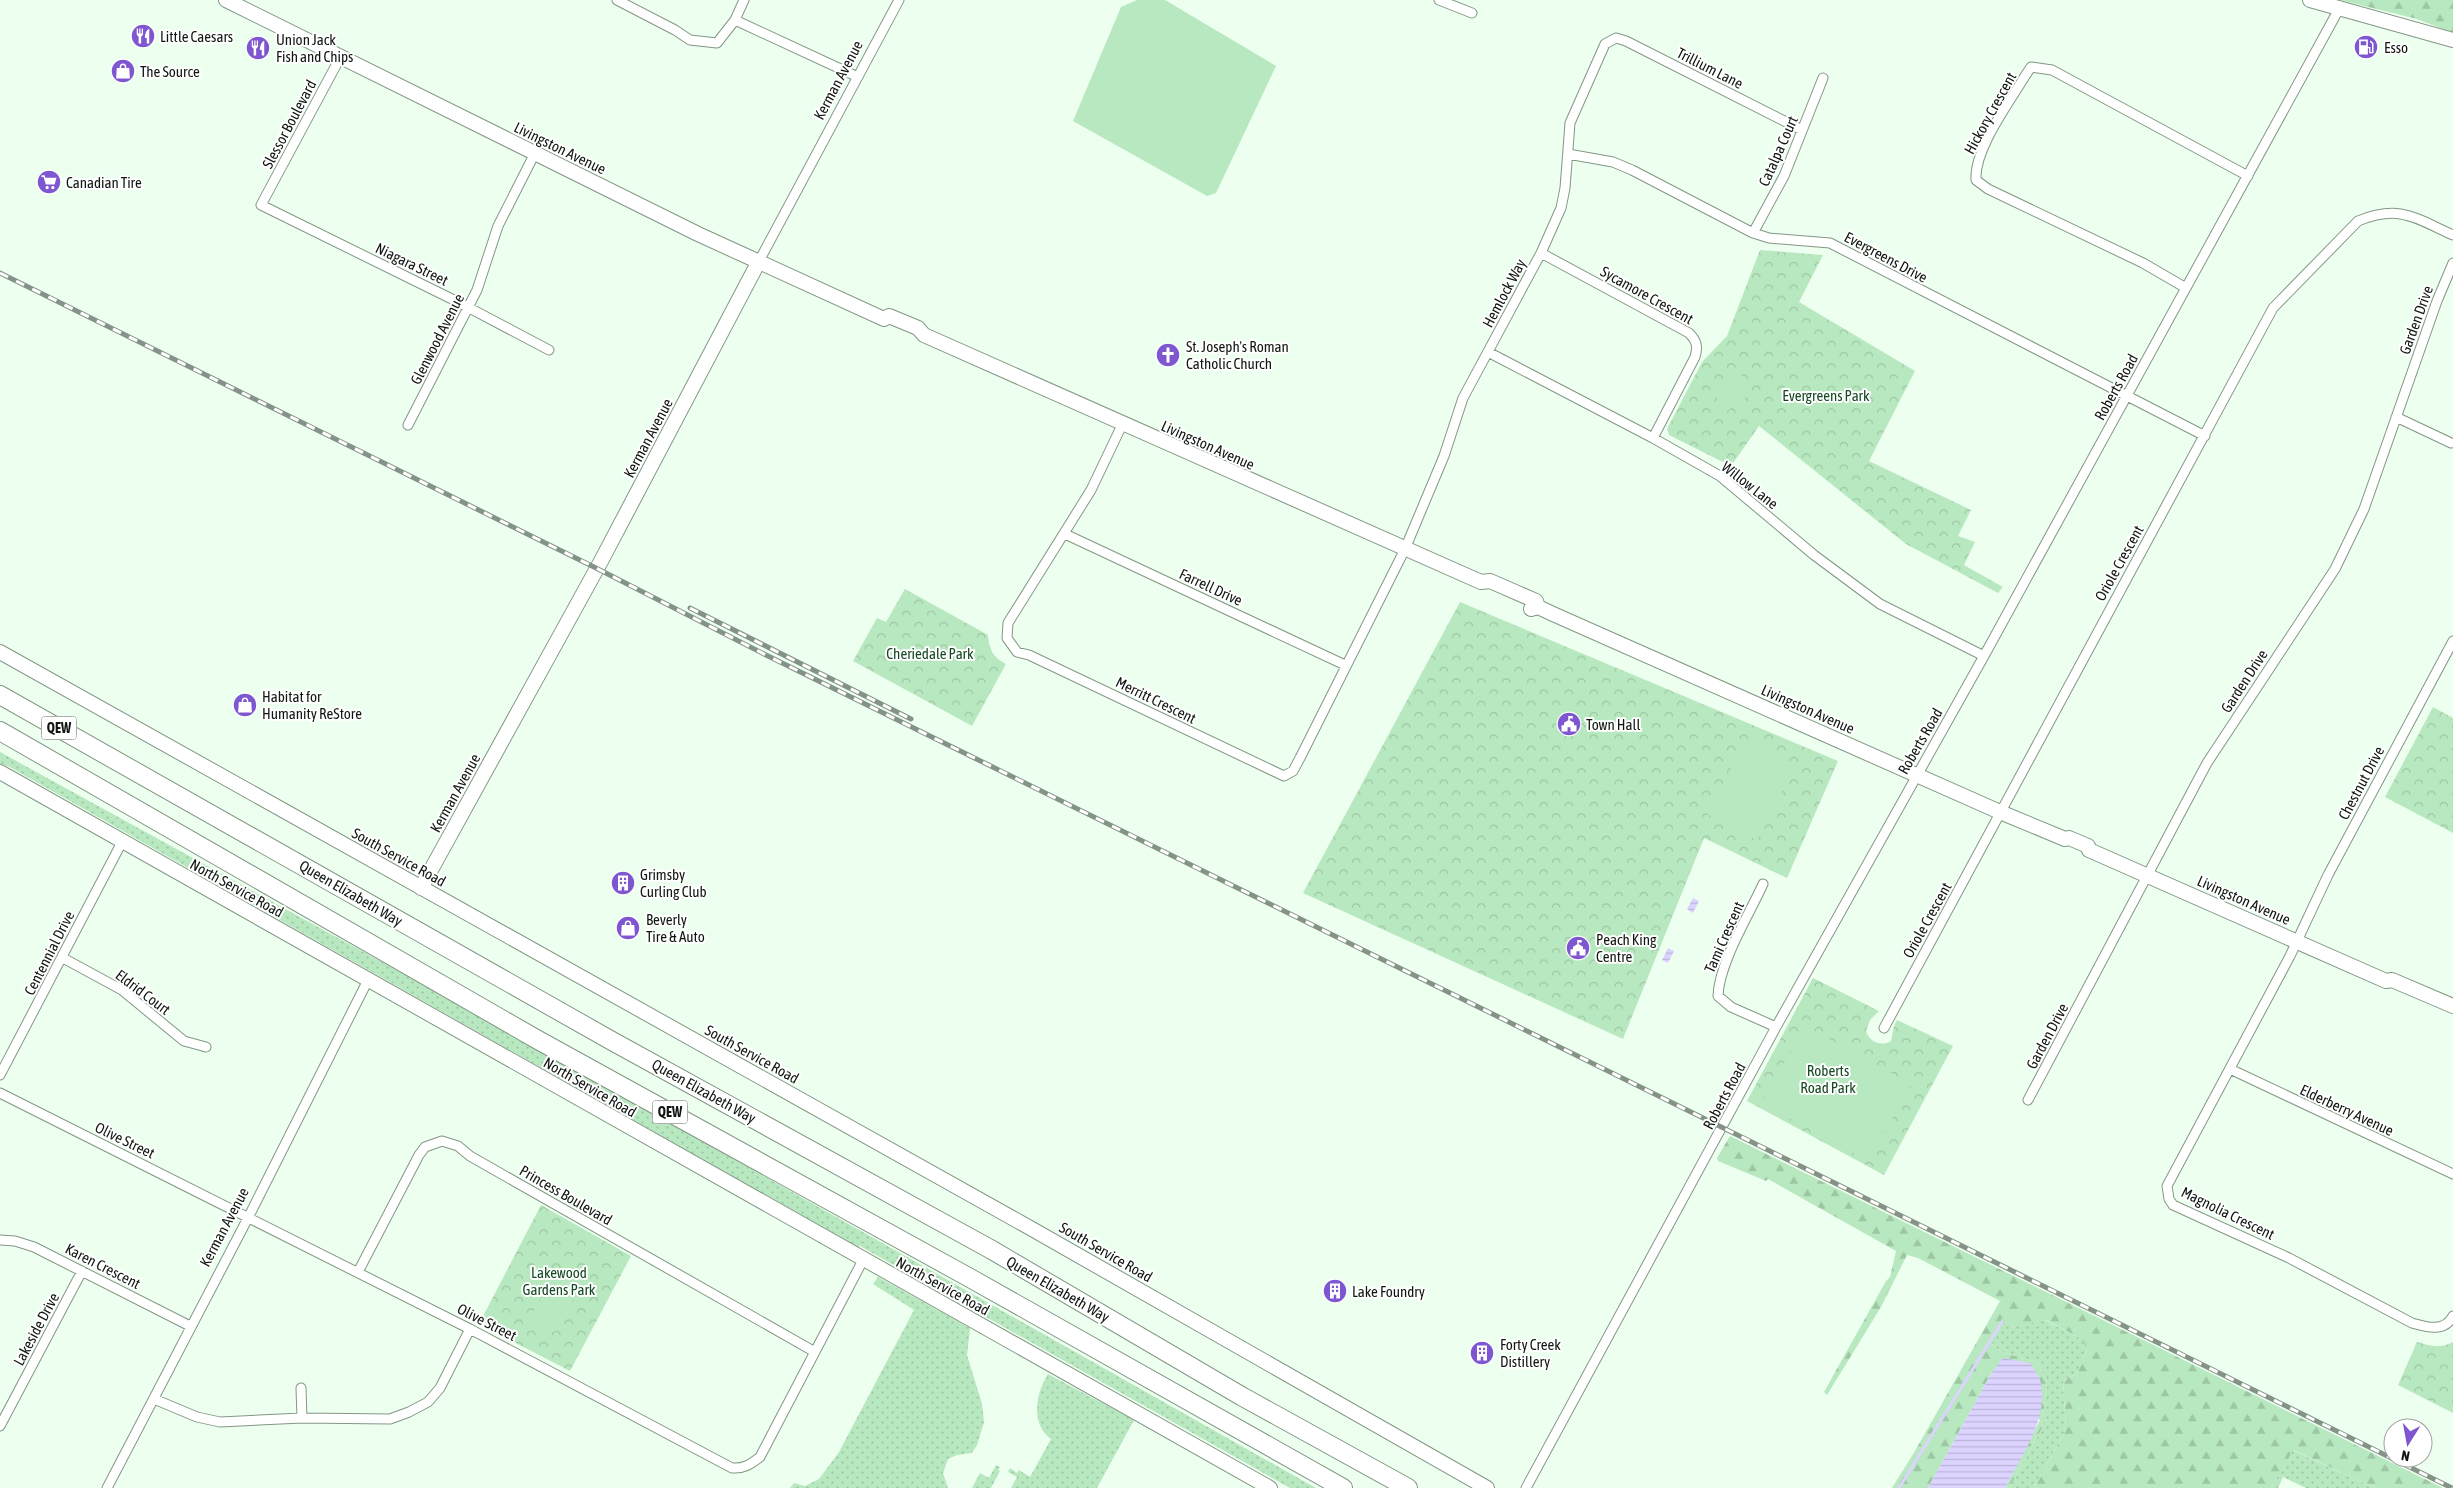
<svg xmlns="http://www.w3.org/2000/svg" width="2453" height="1488" font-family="'Asap Condensed',sans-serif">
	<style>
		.grass { fill: url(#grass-dots) }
		.forest { fill: url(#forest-firs) }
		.park { fill: url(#park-crowns) }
		.pitch { fill: #b8e8bf }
		.water { fill: url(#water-rules) }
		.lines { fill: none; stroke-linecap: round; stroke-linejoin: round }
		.stream { stroke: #dcd3ff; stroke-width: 3 }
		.street-casing { stroke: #839785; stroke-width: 11 }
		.secondary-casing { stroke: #839785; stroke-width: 16 }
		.highway-casing { stroke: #839785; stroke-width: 20 }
		.street { stroke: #fff; stroke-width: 9 }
		.secondary { stroke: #fff; stroke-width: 14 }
		.highway { stroke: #fff; stroke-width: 18 }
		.rail-casing { stroke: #859287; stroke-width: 5 }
		.rail { stroke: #fff; stroke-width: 3; stroke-dasharray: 9; stroke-linecap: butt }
		.labels { text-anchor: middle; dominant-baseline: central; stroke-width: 4; stroke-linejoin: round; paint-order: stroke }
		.shield { fill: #fff; stroke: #585d58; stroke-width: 1 }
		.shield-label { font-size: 14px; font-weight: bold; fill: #101711 }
		.poi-label { font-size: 15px; fill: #101711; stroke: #fff; text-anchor: start }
		.street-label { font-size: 15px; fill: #101711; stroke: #fff }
		.park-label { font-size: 15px; fill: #154923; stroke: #fff }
	</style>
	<defs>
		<pattern id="grass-dots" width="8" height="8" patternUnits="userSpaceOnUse" patternTransform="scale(1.25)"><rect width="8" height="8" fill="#b8e8bf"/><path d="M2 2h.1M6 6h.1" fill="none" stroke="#9dc6a3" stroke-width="1.8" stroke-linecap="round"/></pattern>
		<pattern id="forest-firs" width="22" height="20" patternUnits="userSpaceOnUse" patternTransform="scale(1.25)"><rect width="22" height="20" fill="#b8e8bf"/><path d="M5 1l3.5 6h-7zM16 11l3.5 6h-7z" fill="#9dc6a3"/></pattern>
		<pattern id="park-crowns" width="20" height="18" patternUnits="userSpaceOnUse" patternTransform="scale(1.25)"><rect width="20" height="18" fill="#b8e8bf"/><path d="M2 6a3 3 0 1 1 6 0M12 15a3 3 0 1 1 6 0" fill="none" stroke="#9dc6a3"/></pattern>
		<pattern id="water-rules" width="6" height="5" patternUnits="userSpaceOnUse" patternTransform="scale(1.25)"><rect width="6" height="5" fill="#dcd3ff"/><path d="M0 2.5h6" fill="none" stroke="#bcb4da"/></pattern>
	</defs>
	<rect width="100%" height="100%" fill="#edffef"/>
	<path class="grass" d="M0,752l500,275 816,461h-26l-430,-242 -2,1 -850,-481 -8,-2z
		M878,1277l92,51 -3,27 15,49 2,18 -7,23 -5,8 -15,2 -9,4 -5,14 5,15h-158l4,-5 11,3 14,-7 20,-27 75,-142 -41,-26z
		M2002,1318l6,8 37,-6 37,19 5,11 -10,24 -14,7 3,48 -32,59h-25l33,-60 5,-46 -9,-19 -37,-11 -10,-9z
		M1048,1374l86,46 -37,68h-86l6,-11 -9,-5 2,-4 7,5 2,-3 11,7 21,-38c-20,-14 -16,-45 -3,-65z
		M2292,1450l83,38h-69l-23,-11 -5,11h-7z
		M996,1465l4,2 -2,3 2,1 -9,17h-19l8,-15 9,5z"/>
	<path class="forest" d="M2340,0h113v33l-36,-14z
		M1730,1136l713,352h-68l-82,-38 -22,38h-237l32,-59 -3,-48 14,-7 10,-24 -5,-11 -36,-19 -38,7 -6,-9 -10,26 9,8 37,11 9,19 -5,46 -33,60h-4l35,-68 -49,-46 -63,114h-36l23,-37 85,-150 -82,-43 -11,-3 -26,52 -54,88 -3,-3 62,-111 4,-4 6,-26 -128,-72 -2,2 -48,-20 -1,-3z"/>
	<path class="park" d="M1760,250l63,5 -24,47 116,69 -46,90 102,49 -13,26 17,6 -11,23 39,22 -5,6 -92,-49 -147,-118 -28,40 -62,-31 -2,-6 35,-67 25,-26z
		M905,589l83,46c1,15 5,22 18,29l-34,62 -119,-65 24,-43 9,4z
		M1460,602l378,159 -51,117 -83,-40 -81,201 -320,-146z
		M2433,707l20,11v115l-68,-36z
		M1813,978l66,33 -9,9 -4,11c3,11 16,16 25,10l3,-15 3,-6 56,26 -69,129 -137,-74z
		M541,1205l90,51 -61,115 -91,-47z
		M2417,1342c14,4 22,7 36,0v71l-55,-28z"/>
	<path class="pitch" d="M1137,0h28l111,66 -60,127 -9,3 -134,-75 48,-114z
		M1740,373l13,19 -26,19 -14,-18z
		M890,634l15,10 -8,14 -15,-9z
		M1746,739l50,26 -39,75 -50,-26z
		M1805,1026l106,58 -42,77 -107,-58z
		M557,1269l25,14 -27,49 -25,-14z"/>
	<path class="water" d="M1693,898l6,3 -6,12 -6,-4z
		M1668,948l6,3 -6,12 -6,-3z
		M2003,1358l27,5c4,6 9,13 11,20 7,38 -20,73 -36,105h-77l63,-114z"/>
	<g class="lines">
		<path class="stream" d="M1899,1488l103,-166"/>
		<g class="street-casing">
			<path id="street" d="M617,0l58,30 15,10 27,3 18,-23 9,-20
				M1439,0l33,13
				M735,20l123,57
				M341,56l-80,149 197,97 91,48
				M1568,154l45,8 19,8 121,63 16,5 61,5 375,193
				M1753,233l31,-57 39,-98
				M1541,253l148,80c8,8 9,14 6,24l-42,81
				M758,263l141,-263
				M2186,288l-43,-25 -155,-74 -12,-9c-2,-31 33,-77 49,-104l6,-9 21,3 196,106
				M1488,352l165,86 67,38 94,79 66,49 104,52
				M2396,417l55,26
				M408,425l69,-135 21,-64 37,-73
				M1122,425l-31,65 -83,133 -1,15 10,14 12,3 255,121 9,-5 7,-13 105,-209 39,-93 19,-58 78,-145 20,-45 4,-20 5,-65 35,-79 11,-6 10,3 176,89
				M1065,534l280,131
				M2453,641l-125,234 -38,81 -123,230 2,13 4,6 116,53 123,65c14,4 32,10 41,-7
				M1763,884c-14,31 -44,79 -45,112l13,11 45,20
				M63,958l59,32 62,51 22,6
				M1884,1028l389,-720 85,-87c42,-17 57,-3 95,14
				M2230,1069l223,105
				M0,1075l122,-233
				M0,1093l470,236 262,139c12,1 19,-4 28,-11l103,-197
				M2028,1100l179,-337 128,-194 29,-60 73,-208 16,-38
				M0,1240l15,1 19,6 156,79
				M358,1272l61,-117 6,-8 17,-6 16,5 12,10 345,196
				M301,1388l1,30
				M154,1399l43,18 23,5 82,-4 88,1 19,-7 19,-10 12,-14 30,-59
				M0,1426l82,-155
				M107,1488l142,-272 119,-236
				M1526,1488l250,-461 208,-371 355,-647"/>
		</g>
		<g class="secondary-casing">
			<path id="secondary" d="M226,0l472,234 186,85 5,-3 29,12 6,7 557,247 9,-1 46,20 2,6
				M2310,0l143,40
				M1531,609l7,-2 15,7 447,198 65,27 4,-1 19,8 1,4 297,131 6,-1 61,26
				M0,652l1032,577 455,259
				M0,772l1270,716
				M421,888l179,-325 158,-300"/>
		</g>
		<g class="highway-casing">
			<path id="highway" d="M0,695l612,346 380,209 251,147 165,91
				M0,731l538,309 432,238 373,210"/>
		</g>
		<use href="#street" class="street"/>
		<use href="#secondary" class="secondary"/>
		<use href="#highway" class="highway"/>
		<g class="rail-casing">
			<path id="rail" d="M0,273l596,295 170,87 1686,833
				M690,608l221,111"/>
		</g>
		<use href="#rail" class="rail"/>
	</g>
	<defs>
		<g id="restaurant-disc" transform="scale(1.25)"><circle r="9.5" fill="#7e56cf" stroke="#fff"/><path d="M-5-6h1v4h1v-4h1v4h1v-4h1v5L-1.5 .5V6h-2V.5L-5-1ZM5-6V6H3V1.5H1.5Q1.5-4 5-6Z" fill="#fff"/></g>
		<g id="fuel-disc" transform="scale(1.25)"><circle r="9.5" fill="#7e56cf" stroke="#fff"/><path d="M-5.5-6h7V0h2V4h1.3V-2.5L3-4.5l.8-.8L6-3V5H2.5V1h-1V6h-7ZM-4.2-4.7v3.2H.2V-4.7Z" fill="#fff"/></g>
		<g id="shop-disc" transform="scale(1.25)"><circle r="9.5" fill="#7e56cf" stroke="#fff"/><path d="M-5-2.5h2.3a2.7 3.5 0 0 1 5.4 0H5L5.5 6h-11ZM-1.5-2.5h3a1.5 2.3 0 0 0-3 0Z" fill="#fff"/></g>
		<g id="supermarket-disc" transform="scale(1.25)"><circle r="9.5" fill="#7e56cf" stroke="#fff"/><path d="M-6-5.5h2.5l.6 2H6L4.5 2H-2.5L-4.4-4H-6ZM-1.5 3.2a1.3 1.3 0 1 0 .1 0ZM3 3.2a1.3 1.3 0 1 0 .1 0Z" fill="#fff"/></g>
		<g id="church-disc" transform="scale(1.25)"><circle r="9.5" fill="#7e56cf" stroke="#fff"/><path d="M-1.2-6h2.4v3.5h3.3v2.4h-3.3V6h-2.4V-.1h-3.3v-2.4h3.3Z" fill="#fff"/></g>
		<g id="civic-disc" transform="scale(1.25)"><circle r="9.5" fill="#7e56cf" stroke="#fff"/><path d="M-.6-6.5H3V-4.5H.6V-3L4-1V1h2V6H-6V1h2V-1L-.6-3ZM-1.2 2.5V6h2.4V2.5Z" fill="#fff"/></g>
		<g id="building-disc" transform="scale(1.25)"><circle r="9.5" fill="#7e56cf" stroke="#fff"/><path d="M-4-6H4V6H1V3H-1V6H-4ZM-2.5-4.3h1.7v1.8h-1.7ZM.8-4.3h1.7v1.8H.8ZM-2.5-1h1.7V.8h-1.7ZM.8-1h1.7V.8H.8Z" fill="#fff"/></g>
	</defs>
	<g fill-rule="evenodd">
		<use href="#restaurant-disc" x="143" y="36"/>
		<use href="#fuel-disc" x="2366" y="47"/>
		<use href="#restaurant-disc" x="258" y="48"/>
		<use href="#shop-disc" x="123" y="71"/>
		<use href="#supermarket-disc" x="49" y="182"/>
		<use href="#church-disc" x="1168" y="355"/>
		<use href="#shop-disc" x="245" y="705"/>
		<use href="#civic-disc" x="1569" y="724"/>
		<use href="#building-disc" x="623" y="883"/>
		<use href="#shop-disc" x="628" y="928"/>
		<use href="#civic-disc" x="1578" y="948"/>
		<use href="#building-disc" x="1335" y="1291"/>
		<use href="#building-disc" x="1482" y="1353"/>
	</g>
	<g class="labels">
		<g class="shield">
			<rect x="41.5" y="716.5" width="35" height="23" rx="4"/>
			<rect x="652.5" y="1100.5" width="35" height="23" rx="4"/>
		</g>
		<g class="shield-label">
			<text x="59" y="728">QEW</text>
			<text x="670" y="1112">QEW</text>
		</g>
		<g class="poi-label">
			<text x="160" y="36">Little Caesars</text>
			<text x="276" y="39">Union Jack<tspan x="276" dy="17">Fish and Chips</tspan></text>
			<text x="2384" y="47">Esso</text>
			<text x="140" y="71">The Source</text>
			<text x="66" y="182">Canadian Tire</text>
			<text x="1186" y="346">St. Joseph's Roman<tspan x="1186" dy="17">Catholic Church</tspan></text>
			<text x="262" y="696">Habitat for<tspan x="262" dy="17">Humanity ReStore</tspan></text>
			<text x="1586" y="724">Town Hall</text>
			<text x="640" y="874">Grimsby<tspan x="640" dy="17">Curling Club</tspan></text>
			<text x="646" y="919">Beverly<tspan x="646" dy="17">Tire &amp; Auto</tspan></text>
			<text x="1596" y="939">Peach King<tspan x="1596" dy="17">Centre</tspan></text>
			<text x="1352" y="1291">Lake Foundry</text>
			<text x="1500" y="1344">Forty Creek<tspan x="1500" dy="17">Distillery</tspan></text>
		</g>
		<g class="street-label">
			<text transform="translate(1710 68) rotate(27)">Trillium Lane</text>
			<text transform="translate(838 80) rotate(-62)">Kerman Avenue</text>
			<text transform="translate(1990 113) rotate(-61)">Hickory Crescent</text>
			<text transform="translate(289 124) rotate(-62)">Slessor Boulevard</text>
			<text transform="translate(560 148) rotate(26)">Livingston Avenue</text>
			<text transform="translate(1778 151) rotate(-66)">Catalpa Court</text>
			<text transform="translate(1886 257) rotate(28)">Evergreens Drive</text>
			<text transform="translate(412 264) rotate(26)">Niagara Street</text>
			<text transform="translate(1504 293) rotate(-62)">Hemlock Way</text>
			<text transform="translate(1647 295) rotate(29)">Sycamore Crescent</text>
			<text transform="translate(2416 320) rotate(-70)">Garden Drive</text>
			<text transform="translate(437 339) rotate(-63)">Glenwood Avenue</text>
			<text transform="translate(2116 387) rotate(-61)">Roberts Road</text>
			<text transform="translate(648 438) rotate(-62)">Kerman Avenue</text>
			<text transform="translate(1208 445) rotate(24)">Livingston Avenue</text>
			<text transform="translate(1750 485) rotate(38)">Willow Lane</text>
			<text transform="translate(2119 563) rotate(-61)">Oriole Crescent</text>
			<text transform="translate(1211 587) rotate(25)">Farrell Drive</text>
			<text transform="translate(2244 681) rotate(-57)">Garden Drive</text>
			<text transform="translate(1156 700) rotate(26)">Merritt Crescent</text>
			<text transform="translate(1808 709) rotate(24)">Livingston Avenue</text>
			<text transform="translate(1920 741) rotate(-60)">Roberts Road</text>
			<text transform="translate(2361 783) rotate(-62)">Chestnut Drive</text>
			<text transform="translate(455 793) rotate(-61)">Kerman Avenue</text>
			<text transform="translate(399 857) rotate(29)">South Service Road</text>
			<text transform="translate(237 888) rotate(29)">North Service Road</text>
			<text transform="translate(351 893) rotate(30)">Queen Elizabeth Way</text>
			<text transform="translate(2244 900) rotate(24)">Livingston Avenue</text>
			<text transform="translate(1927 920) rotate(-61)">Oriole Crescent</text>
			<text transform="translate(1724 937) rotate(-66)">Tami Crescent</text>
			<text transform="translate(49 953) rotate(-63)">Centennial Drive</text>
			<text transform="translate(143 992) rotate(37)">Eldrid Court</text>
			<text transform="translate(2047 1036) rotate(-62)">Garden Drive</text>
			<text transform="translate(752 1054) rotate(29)">South Service Road</text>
			<text transform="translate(590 1087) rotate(30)">North Service Road</text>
			<text transform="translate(704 1091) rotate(29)">Queen Elizabeth Way</text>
			<text transform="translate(1724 1096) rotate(-62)">Roberts Road</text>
			<text transform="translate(2347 1110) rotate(25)">Elderberry Avenue</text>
			<text transform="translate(125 1140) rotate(26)">Olive Street</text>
			<text transform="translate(566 1195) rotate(30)">Princess Boulevard</text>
			<text transform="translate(2228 1213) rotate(26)">Magnolia Crescent</text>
			<text transform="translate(224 1227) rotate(-62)">Kerman Avenue</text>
			<text transform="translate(1106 1252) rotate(30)">South Service Road</text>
			<text transform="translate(103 1266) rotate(27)">Karen Crescent</text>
			<text transform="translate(943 1286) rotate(29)">North Service Road</text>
			<text transform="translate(1058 1289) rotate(30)">Queen Elizabeth Way</text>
			<text transform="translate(487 1322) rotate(27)">Olive Street</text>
			<text transform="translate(36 1329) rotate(-62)">Lakeside Drive</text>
		</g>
		<g class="park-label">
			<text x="1826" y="395">Evergreens Park</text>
			<text x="930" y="653">Cheriedale Park</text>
			<text x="1828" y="1070">Roberts<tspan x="1828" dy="17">Road Park</tspan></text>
			<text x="559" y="1272">Lakewood<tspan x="559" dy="17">Gardens Park</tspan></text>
		</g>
	</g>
	<g transform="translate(2408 1443) rotate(191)"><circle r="24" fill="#ffffff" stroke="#9fa2a0"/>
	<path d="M0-4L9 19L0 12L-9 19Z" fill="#7e56cf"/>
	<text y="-8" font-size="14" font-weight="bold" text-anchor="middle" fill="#101711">N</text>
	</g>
</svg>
